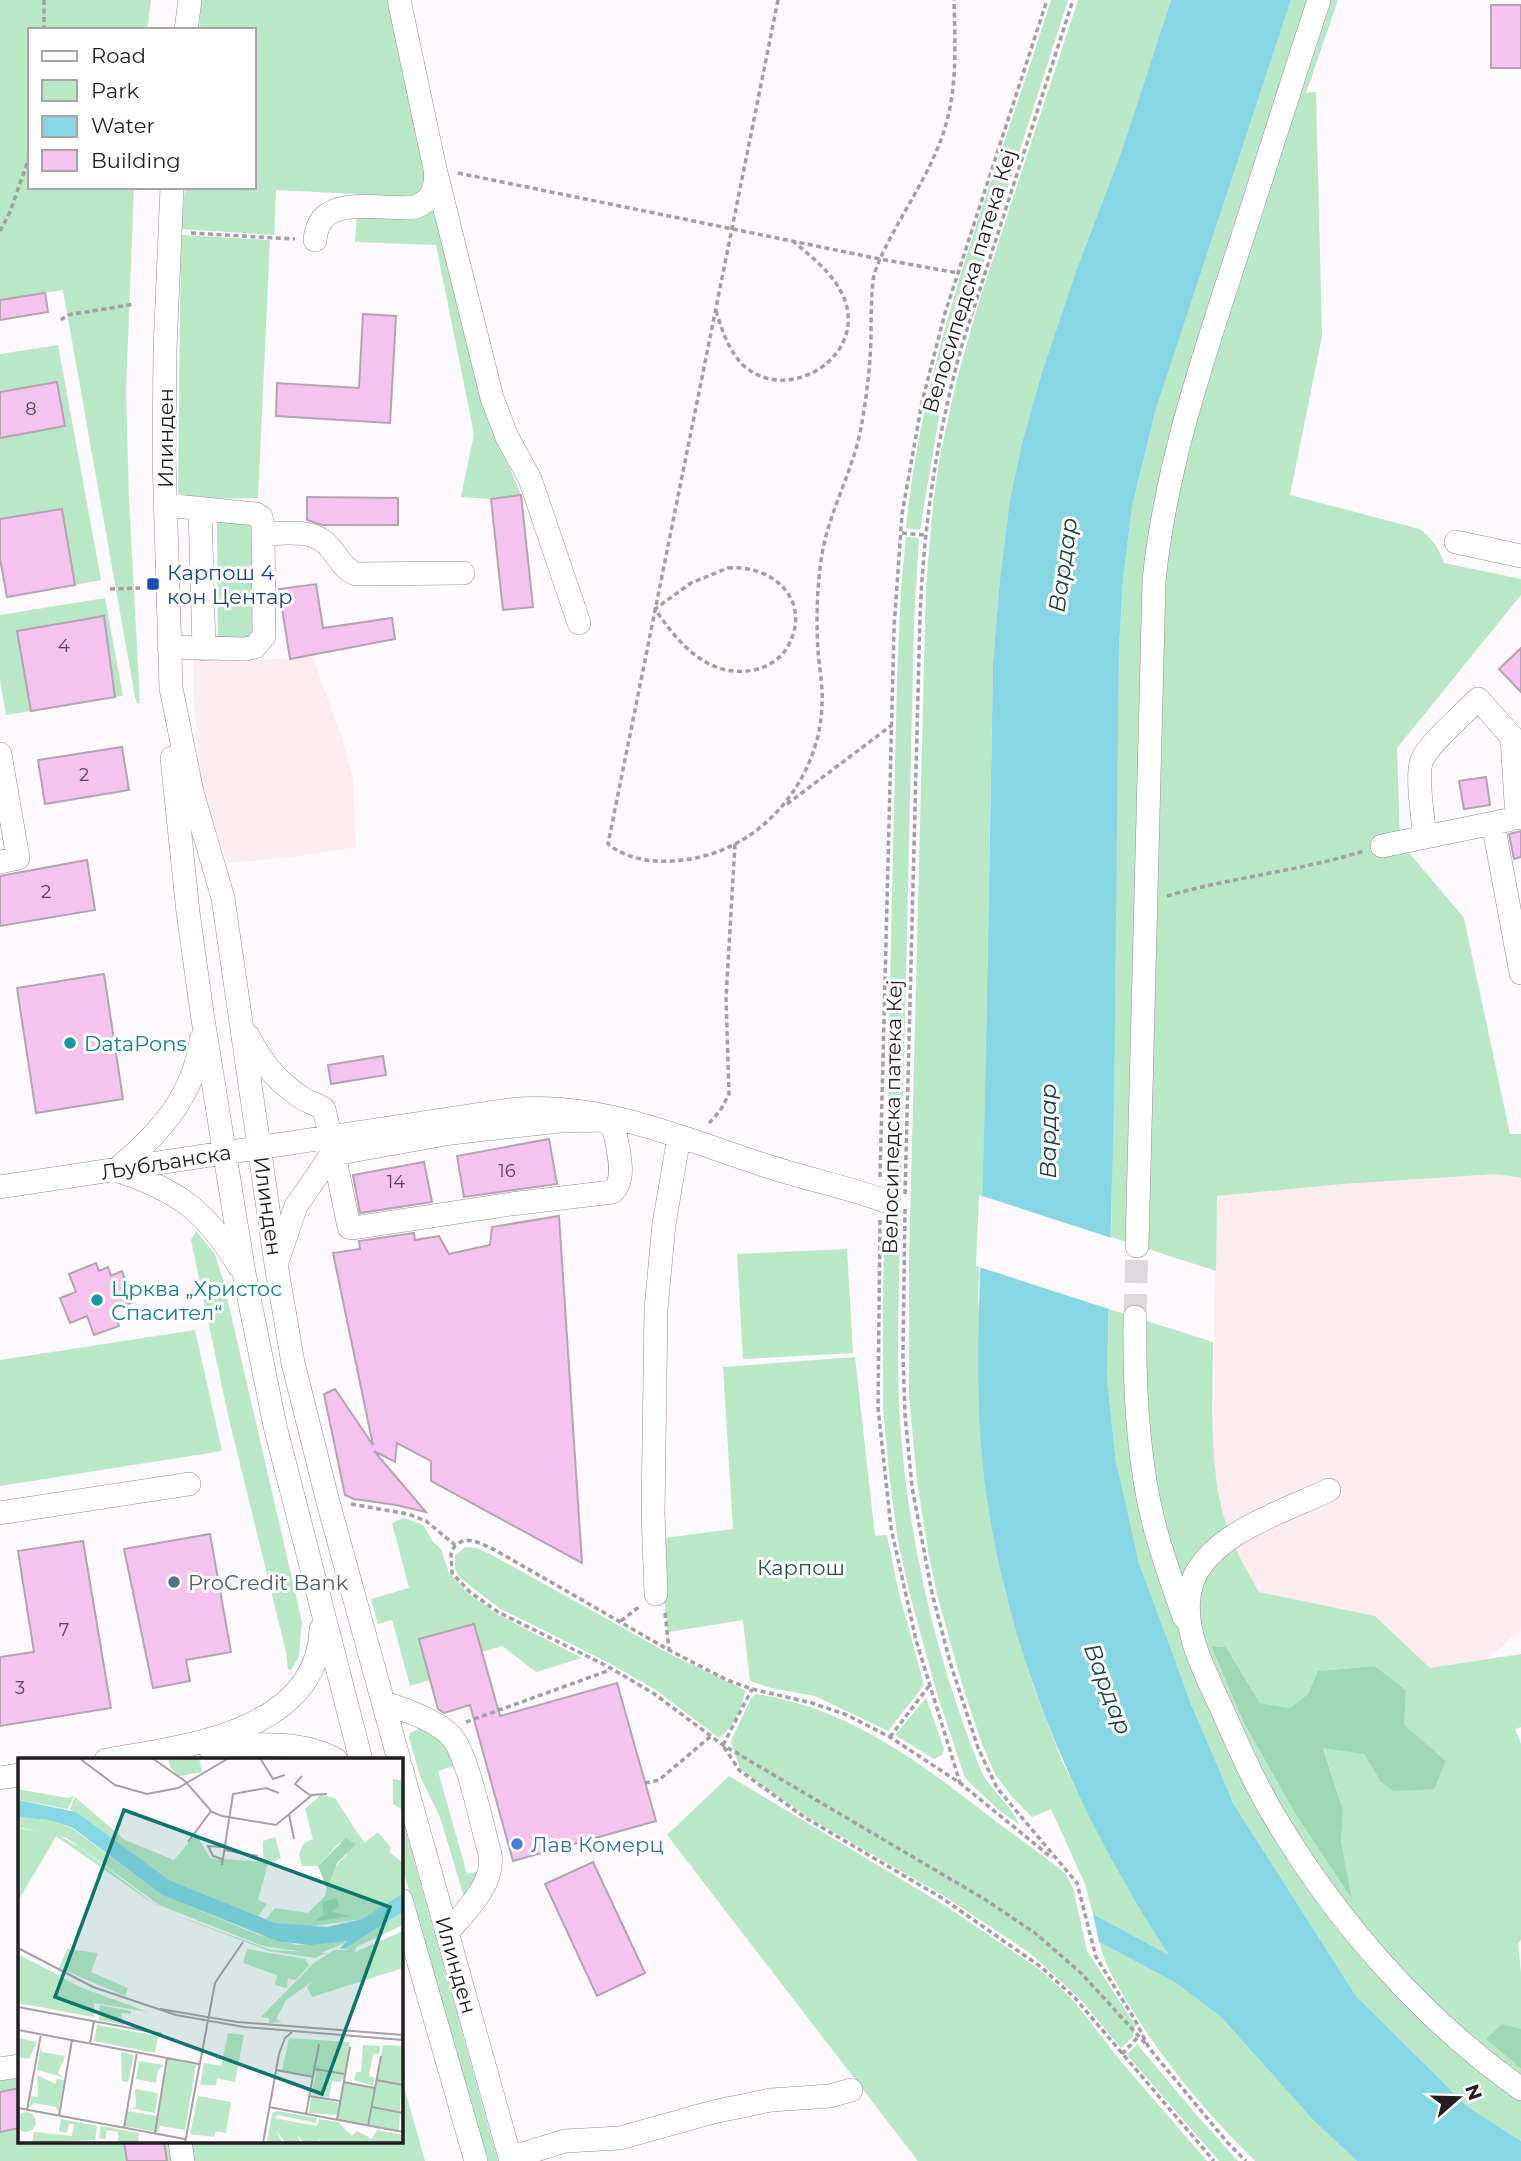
<svg xmlns="http://www.w3.org/2000/svg" width="1521" height="2161" font-family="Montserrat,sans-serif">
	<style>
		.industrial { fill: #fcecef }
		.green { fill: #b9e8c7; fill-rule: evenodd }
		.forest { fill: #9ed8b1 }
		.water { fill: #86d6e4 }
		.pier { fill: #fdf9fc }
		.building { fill: #f5c3f0; stroke: #b5a3b3; stroke-width: 2 }
		.lines { fill: none; stroke-linecap: round; stroke-linejoin: round }
		.minor-tunnel { stroke: #dcd8db; stroke-width: 23; stroke-dasharray: 23 11; stroke-linecap: butt }
		.minor-casing { stroke: #9a8998; stroke-width: 24 }
		.path { stroke: #a29ea1; stroke-width: 3.5; stroke-dasharray: 5 3.5; stroke-linecap: butt }
		.minor { stroke: #fff; stroke-width: 23 }
		.transit-dot { fill: #1a4fb4; stroke: #fff; stroke-width: 2.5 }
		.culture-dot { fill: #0f9aa8; stroke: #fff; stroke-width: 2.5 }
		.service-dot { fill: #5c6f8a; stroke: #fff; stroke-width: 2.5 }
		.shop-dot { fill: #3f7fe0; stroke: #fff; stroke-width: 2.5 }
		.labels { text-anchor: middle; dominant-baseline: central; stroke-width: 6; stroke-linejoin: round; paint-order: stroke }
		.number-label { font-size: 18px; fill: #584656 }
		.street-label { font-size: 21px; fill: #231d22; stroke: #fff }
		.transit-label { font-size: 21px; fill: #164399; stroke: #fff; text-anchor: start }
		.culture-label { font-size: 21px; fill: #0d838f; stroke: #fff; text-anchor: start }
		.park-label { font-size: 21px; fill: #1a5a36; stroke: #fff }
		.service-label { font-size: 21px; fill: #4e5e75; stroke: #fff; text-anchor: start }
		.shop-label { font-size: 21px; fill: #366cbe; stroke: #fff; text-anchor: start }
		.water-label { font-size: 23px; font-style: italic; fill: #1b4147; stroke: #fff }
		.inset-road { fill: none; stroke: #a6a1a5; stroke-width: 2 }
		.view { fill: #0f766e; fill-opacity: 0.15; stroke: #0f766e; stroke-width: 3.5 }
		.inset-edge { fill: none; stroke: #231d22; stroke-width: 3.5 }
	</style>
	<rect width="100%" height="100%" fill="#fdf9fc"/>
	<path class="industrial" d="M193,656l69,4 50,-4 30,82 11,42 3,67 -63,10 -65,6 -26,-69 -8,-90z
		M1497,1174l24,4v451l-35,31 -56,8 -55,-52 -117,-24 -24,-44 -9,-25 -12,-63 3,-264 127,-12z"/>
	<path class="green" d="M0,0h151l-4,30h-117v157h104l-8,204 3,109 11,203h-3l-2,-6 -72,-407 -63,10z
		M201,0h194l35,174 -11,26 -62,2v-8l-81,-4 -2,45 -93,-6 4,-42h69v-157h-55z
		M1051,0h17l-109,339 -18,66 -21,125 -14,-2c18,-182 91,-355 145,-528z
		M1078,0h93l-50,153 -45,118 -34,101 -20,71 -12,56 -10,80 -7,84 -10,533 -5,97 10,213 17,86 28,93 29,76 62,121 47,74 -78,-42 -8,-30 -34,-75 -19,8 -20,-20 -17,-23 -14,-33 -19,-57 -25,-90 -8,-38 -12,-75 -8,-86v-133l17,-675 7,-82 7,-50 17,-76 20,-71z
		M1291,0h47l-32,93 10,-1 6,244 -32,159 130,34c12,10 19,19 24,34l77,16v16l-124,153 3,94 64,76 46,216h11v44l-24,-4 -154,10 -126,12 -1,75 -105,-34 8,-589 4,-69 9,-72 23,-95z
		M436,197l48,209 37,89 -30,4 -30,-2 13,-63 -38,-189 -81,-3 2,-30z
		M181,235l89,5 -12,258 -70,1 -10,-5z
		M58,345l43,235 -26,5 -13,-76 -62,10v-165z
		M217,522h41l1,114 -41,5z
		M906,537l13,1 -5,85 -15,655c-1,48 -2,96 1,144 8,118 36,236 80,346 9,22 30,35 39,56l-18,-12 -36,-34 -29,-88 -26,-95 -12,-54 -8,-60 -7,-73v-114l14,-616 4,-90z
		M105,598l18,98 -8,1 -2,-14 -84,14 2,14 -25,4 -6,-35v-65zM103,616l8,44 -87,15 -7,-44z
		M196,1231l19,23 8,26 79,342 -3,34 -8,14 -3,-1 -2,-17 -58,-237 -37,-175z
		M847,1249l6,104 -110,6 -6,-105z
		M1109,1309l104,33c0,61 -5,123 13,182 7,24 21,46 33,68l116,24 55,52 91,-14v73l-6,2 6,15v196l-3,3 3,30v56l-35,10 35,30v72l-53,-34 -112,-111 -123,-193 -20,-45 -55,-137 -19,-57 -14,-54 -9,-48 -9,-82zM1211,1646l15,1 34,56 30,5 18,-14 11,-23 56,-5 31,24 -3,35 43,36 -66,20 -16,-27 -41,-7 20,63 -2,32 10,55 -55,-82 -52,-92z
		M195,1330l27,121 -222,35v-126z
		M855,1357l20,179 12,-1 11,54 26,96 -36,46 -73,-35 -44,-8 -21,-7 -7,-61 -75,12 -11,-93 76,-10 -10,-162z
		M404,1518l19,7 10,17 8,7 8,24 20,21 28,20 85,44 -46,14 -34,-26 -20,6 -8,-28 -55,15 11,41 -20,6 -18,-66 -14,4 -7,-25 38,-11 -17,-65z
		M465,1547l12,1 15,7 178,99 75,36c-1,15 -13,40 -26,48l-63,-48 -47,-27 -110,-55 -40,-31 -4,-9v-12z
		M756,1694c97,15 167,71 242,129 23,17 46,33 68,51l7,14 14,63 48,74 -2,12 -12,11 -40,-48 -51,-47 -86,-57 -138,-80 -66,-47 -9,-28 20,-43z
		M926,1698l18,51 -2,6 -8,4 -39,-24z
		M421,1728l22,12 11,26 -16,5 29,103 16,-4 -19,27 -24,-80 -20,-41 -11,-38 1,-5z
		M729,1776l215,129 95,64 34,31 50,64 84,97h-289l-251,-326z
		M401,1813l97,348h-12l-85,-298z
		M1099,1942l77,41 45,34 92,103 44,41h-102c-48,-47 -91,-99 -126,-156 -12,-21 -24,-39 -30,-63z
		M1137,2044l57,68 44,49h-19l-92,-106z
		M401,2076l24,85h-242l-3,-19h221z
		M19,2078v64h155l3,19h-177v-80z"/>
	<path class="forest" d="M1211,1646l15,1 34,56 30,5 18,-14 10,-23 57,-5 31,24 -2,35 42,36 -12,28 -41,2 -13,-10 -16,-27 -41,-6 20,62 -2,32 11,57 -56,-84 -52,-92z
		M1502,2024l19,5v40l-35,-30z"/>
	<path class="water" d="M1171,0h120l-136,412 -23,95 -9,72 -4,69 -5,450 -7,282 9,82 23,102 52,140 42,99 123,193 112,111 53,34v20h-164l-44,-41 -92,-103 -45,-34 -77,-41 -6,-28 76,41c-89,-136 -156,-288 -181,-449 -17,-108 -7,-219 -5,-328 4,-172 7,-343 10,-515l7,-84 10,-80 12,-56 20,-71 34,-101 45,-118z"/>
	<path class="pier" d="M979,1195l136,44 -3,71 -136,-44z"/>
	<path class="building" d="M1491,5h30v63h-30z
		M45,293l3,19 -48,8v-20z
		M363,314l33,2 -6,107 -114,-7 1,-33 82,5z
		M57,382l8,44 -65,12v-46z
		M521,495l12,112 -30,3 -12,-111z
		M307,497l91,1v27h-76l-15,-5z
		M62,509l13,76 -68,12 -7,-38v-40z
		M316,584l7,44 69,-10 3,21 -105,20 -11,-70z
		M104,616l11,81 -84,14 -14,-80z
		M1521,648v44l-22,-23z
		M122,747l7,43 -84,14 -7,-44z
		M1486,777l4,28 -26,4 -5,-28z
		M1521,831v26l-7,2 -5,-25z
		M87,860l8,50 -95,16v-50z
		M104,974l19,125 -87,14 -19,-125z
		M383,1056l3,19 -55,9 -3,-19z
		M549,1139l8,45 -93,13 -7,-41z
		M424,1162l8,40 -72,11 -7,-38z
		M559,1216l23,347 -151,-82v-20l-34,-18 -2,19 -21,-11 52,61 -30,-7 -42,-6 -9,-4 -21,-101 11,-5 38,56 -40,-192 27,-4 -1,-8 55,-8 1,7 24,-4 10,18 41,-9 2,-18z
		M96,1263l3,8 9,-4 3,9 11,-5 11,31 -20,8 6,16 -25,9 -7,-19 -17,7 -10,-25 16,-6 -7,-18z
		M210,1534l21,118 -45,8 4,21 -37,7 -29,-139z
		M83,1541l28,167 -111,18v-69l34,-5 -16,-101z
		M474,1624l26,92 117,-33 39,138 -143,40 -43,-156 -26,8 -6,-4 -19,-70z
		M593,1862l52,111 -48,23 -52,-112z
		M19,2088v40l-19,4v-40z
		M124,2142h40l3,19h-40z"/>
	<g class="lines">
		<path class="minor-tunnel" d="M1135,1317l2,-71"/>
		<g class="minor-casing">
			<path id="minor" d="M186,30l4,-30
				M435,169l57,229 15,39 23,42 49,144
				M172,187l-7,162 -1,109 7,230 21,104 31,106 53,366 17,99 35,139 71,258
				M315,240c4,-50 67,-28 101,-33 17,-7 21,-21 19,-38l-36,-169
				M165,505l91,9 5,3 2,9 1,110 -9,11 -10,2 -76,-2
				M200,508l4,141
				M263,534c25,-1 53,-6 69,16 7,9 13,20 24,24l107,-1
				M1456,542l65,14
				M0,754l18,104 -18,4
				M172,758l16,154 14,101 42,260 31,153 86,334
				M1493,823l28,150
				M1425,837c-2,-17 -9,-63 -3,-77 6,-16 43,-47 56,-61l34,38 5,81
				M1382,846l126,-26
				M248,1036c13,25 32,49 56,63 7,4 14,6 20,10l10,42 -38,55 -18,53
				M604,1120l10,8c3,18 14,52 -2,64l-101,12 -158,24 -4,-1 -15,-73 117,-21 109,-12z
				M117,1169c42,-35 77,-73 84,-129
				M119,1171c60,20 87,40 120,95
				M0,1187l508,-77c91,-10 175,29 259,56 39,13 80,21 118,35
				M1137,1246l17,-665c11,-110 46,-214 80,-318 29,-88 56,-176 85,-263
				M1135,1317c-1,67 2,138 18,203 8,33 20,65 31,97
				M1329,1490c-42,20 -121,44 -137,93 -13,41 11,85 28,122 17,38 34,78 56,114 61,103 147,200 245,270
				M0,1513l189,-29
				M656,1594l-3,-81 3,-204 8,-85 15,-87
				M383,1702c21,8 52,17 68,34 17,18 31,91 39,118 5,31 -25,57 -43,79
				M209,1747c41,-2 90,-8 127,13
				M106,1760c78,-13 212,-28 215,-131
				M401,1768l110,393
				M0,1778l19,-3
				M401,1900l75,261
				M0,2069l19,-3
				M180,2142l3,19
				M510,2158l55,-17 55,-3 93,-26 58,-12 59,-4 21,-6"/>
		</g>
		<path class="path" d="M44,0v30
			M778,0l-170,844c26,21 64,20 96,12 67,-17 117,-84 118,-153 1,-18 -3,-36 -4,-53 -2,-32 -1,-64 4,-96 7,-41 29,-80 38,-121 6,-31 10,-63 11,-95 0,-22 0,-43 3,-64l6,-15 78,14
			M458,173l422,86c19,-42 48,-81 63,-125 15,-44 12,-89 11,-134
			M0,231l10,-19 20,-57
			M191,233l104,6
			M716,311c6,19 12,38 26,53 44,43 126,-7 102,-66 -10,-24 -31,-40 -50,-56
			M61,320l6,-5 68,-11
			M902,533l22,2
			M728,568c45,-4 85,33 60,78 -7,13 -20,21 -34,24 -46,9 -76,-27 -99,-61l36,-26z
			M110,589l30,-1
			M787,804l105,-79
			M1167,896c65,-19 133,-25 197,-45
			M709,1123l11,-12 9,-17 -3,-96 9,-154
			M880,1177l14,-549 8,-114 20,-112 23,-89 102,-313
			M905,1194l15,-578c4,-93 17,-182 42,-271l111,-345
			M905,1209l-2,146 2,59 7,73 20,106 18,69 28,86 19,40 80,95 19,74 39,63 14,28 78,94 19,19
			M880,1220l-2,188 13,120 25,112 44,143
			M351,1504l57,10 18,7 29,24c14,-10 26,-1 40,5l174,100 58,30 25,9 60,14 35,12 43,22 70,46 92,75
			M455,1545l-4,9 1,19 18,19 28,20 109,54 46,27 70,52 263,155 49,33 46,40 65,71
			M665,1613l4,37
			M621,1621l19,-15
			M466,1722l144,-52
			M890,1737l39,-51
			M723,1745l29,-56
			M724,1747l15,23 65,47 138,81 99,69 34,31 139,163
			M645,1783l14,-3 52,-44
			M1122,2054l17,-18"/>
		<use href="#minor" class="minor"/>
	</g>
	<rect class="transit-dot" x="146" y="577" width="14" height="14" rx="3.5"/>
	<g class="culture-dot">
		<circle cx="70" cy="1043" r="7"/>
		<circle cx="97" cy="1300" r="7"/>
	</g>
	<circle class="service-dot" cx="174" cy="1582" r="7"/>
	<circle class="shop-dot" cx="517" cy="1844" r="7"/>
	<g class="labels">
		<g class="number-label">
			<text x="31" y="409">8</text>
			<text x="64" y="646">4</text>
			<text x="84" y="775">2</text>
			<text x="46" y="892">2</text>
			<text x="507" y="1171">16</text>
			<text x="396" y="1182">14</text>
			<text x="64" y="1630">7</text>
			<text x="20" y="1688">3</text>
		</g>
		<g class="street-label">
			<text transform="translate(969 281) rotate(-73)">Велосипедска патека Кеј</text>
			<text transform="translate(165 438) rotate(-90)">Илинден</text>
			<text transform="translate(892 1117) rotate(-89)">Велосипедска патека Кеј</text>
			<text transform="translate(166 1162) rotate(-9)">Љубљанска</text>
			<text transform="translate(268 1206) rotate(82)">Илинден</text>
			<text transform="translate(456 1965) rotate(74)">Илинден</text>
		</g>
		<g class="transit-label">
			<text x="167" y="572">Карпош 4<tspan x="167" dy="24">кон Центар</tspan></text>
		</g>
		<g class="culture-label">
			<text x="84" y="1043">DataPons</text>
			<text x="111" y="1288">Црква „Христос<tspan x="111" dy="24">Спасител“</tspan></text>
		</g>
		<g class="park-label">
			<text x="801" y="1567">Карпош</text>
		</g>
		<g class="service-label">
			<text x="188" y="1582">ProCredit Bank</text>
		</g>
		<g class="shop-label">
			<text x="531" y="1844">Лав Комерц</text>
		</g>
		<g class="water-label">
			<text transform="translate(1063 565) rotate(-82)">Вардар</text>
			<text transform="translate(1048 1131) rotate(-90)">Вардар</text>
			<text transform="translate(1108 1689) rotate(69)">Вардар</text>
		</g>
	</g>
	<g transform="translate(18 1758)">
		<rect width="385" height="385" fill="#fdf9fc"/>
		<path d="M150,0h31l3,14 -23,4 -9,-9zM375,21l10,2v29l-10,-6zM0,31l49,9 7,-2 -6,13 -50,-9zM303,37l14,3 29,45 14,-11 13,16 -2,4 14,11v30l-41,26 -55,8 -32,-4 -9,-4 9,-11 33,5 17,-17 4,-22 18,-20 -7,-12 -22,24h-16l-3,-12 5,-11 9,-4 -8,-30zM57,39l50,43 49,20 22,-26 14,24 53,4v-21l12,-4 6,21 -13,5 -10,37 9,4 -9,12 -89,-36 -99,-71zM0,59l32,3 23,9 89,66 97,40 38,10 52,-4 -30,13 -56,-8 -104,-41 -92,-67 -49,-11zM0,70l39,7 -39,66zM40,77l21,12 82,62 -104,-72zM144,152l109,40 55,3 -11,5 -46,-7zM385,154v13l-47,22 -1,5 48,-21v37l-91,29 -5,-10 6,-6 -31,22 4,-3 -10,19 6,3 -13,1v-5l-8,-1 53,-54 20,-13h16l-6,-1zM49,191l31,4 -7,19 37,16 -3,8 -66,-28zM229,191l58,10 4,6 -13,15 -8,-2 -1,10 -12,-3 2,-10 -34,-12zM0,196l62,33 68,25 -54,-9v14l-76,-14zM82,247l31,6v3l-10,-1 3,12 -25,-5zM79,267l61,11 -3,17 -61,-12zM210,275l16,2 -9,47 -18,-4 -1,7h-16l4,-22 17,3zM0,280l19,4 -8,17 -11,-2zM271,280l61,4 -5,32 -4,8 -9,-1 -3,17 -18,-3 6,-26 -4,8 -31,-6zM345,287l17,1 -1,8h-6l-4,22 6,2 -2,8 -19,-6 2,-8h5zM365,287l20,1 -4,86 -62,-12v-5l-28,-2 2,-16 28,6 4,-21 32,6zM23,289l1,5 23,4 -7,17 5,4 -26,-7zM103,294l13,3 -6,27 -6,-1zM149,300l29,7 -11,65 -25,-4 -2,6 -34,-6 3,-15 30,5zM121,303l25,4 -6,5 -2,13 -20,-4zM19,317l18,9 2,-5 7,1 -6,33 -2,-6 -22,-4 -5,5 2,-12 7,1zM117,331l23,4 -3,20 -25,-5 6,-1zM180,338l33,6 -5,31 -10,-2 -2,6 -24,-3zM259,353l40,7 -1,5 -38,-8 -4,3 43,8 2,-7 19,3 14,14 5,-5 15,8 5,-9 26,5 -1,8h-80l-4,-4 1,4h-15l-7,-8 4,8h-15l-10,-13 6,13h-15l5,-30zM-2 364a10 10 0 1 1 20 0a10 10 0 1 1-20 0ZM43,361l36,7 -2,14 -63,3 2,-11 38,4 2,-12h-5l-2,9 -8,-2zM83,368l38,7 -1,10h-20v-11l-11,-2 -2,9 -6,-1z" fill="#b9e8c7"/>
		<path d="M328,80l10,6 -19,19 -10,25 -9,-22zM319,140l2,8 -8,6 19,4 -37,6 11,-7 -2,-13z" fill="#9ed8b1"/>
		<path d="M0,42l58,12 93,68 106,43 52,4 35,-8 41,-26v19l-59,37 -4,-1 7,-7 -37,4 -33,-4 -115,-46 -89,-67 -24,-8 -31,-3z" fill="#86d6e4"/>
		<path class="inset-road" d="M61,0l36,27 32,9 31,-6 51,-30M134,0l33,23 27,31 10,4 54,9 36,-30 15,-1M242,0l13,21 12,-4M284,18l-7,8 16,12M271,56l5,25M170,84l23,-31M206,92l34,6M204,101l-9,-3 -5,-10 16,1M204,107l11,-71 33,-6 13,5M0,190l75,39 83,28 68,12 159,13M0,249l144,27M142,251l77,13 166,13M0,272l181,34M72,285l4,-22M296,311l31,5M258,312l37,7M358,322l27,5M325,324l32,6M291,338l31,5M251,349l134,25M354,349l31,6M0,350l167,31M9,352l14,-76M288,356l13,-70M41,358l13,-76M319,362l13,-73M350,368l13,-70M106,370l13,-76M137,375l12,-75M167,385l30,-160 28,-41M245,385l16,-89 6,-16 7,-6"/>
		<path class="view" d="M106,52l266,97 -68,187 -267,-97z"/>
		<rect width="385" height="385" class="inset-edge"/>
	</g>
	<rect x="28" y="28" width="228" height="161" fill="#ffffff" stroke="#a7a5a7" stroke-width="2"/>
	<rect x="42" y="51" width="35" height="10" fill="#ffffff" stroke="#a7a5a7" stroke-width="2"/>
	<text x="91" y="63" font-size="21" fill="#231d22">Road</text>
	<rect x="42" y="80" width="35" height="21" fill="#b9e8c7" stroke="#a7a5a7" stroke-width="2"/>
	<text x="91" y="98" font-size="21" fill="#231d22">Park</text>
	<rect x="42" y="116" width="35" height="21" fill="#86d6e4" stroke="#a7a5a7" stroke-width="2"/>
	<text x="91" y="133" font-size="21" fill="#231d22">Water</text>
	<rect x="42" y="150" width="35" height="21" fill="#f5c3f0" stroke="#a7a5a7" stroke-width="2"/>
	<text x="91" y="168" font-size="21" fill="#231d22">Building</text>
	<g transform="translate(1458 2098) rotate(70)" stroke="#ffffff" stroke-width="5" paint-order="stroke">
	<path d="M0-5L12 26L0 18L-12 26Z" fill="#231d22"/>
	<text y="-10" font-size="19" font-weight="bold" text-anchor="middle" fill="#231d22">N</text>
	</g>
</svg>
